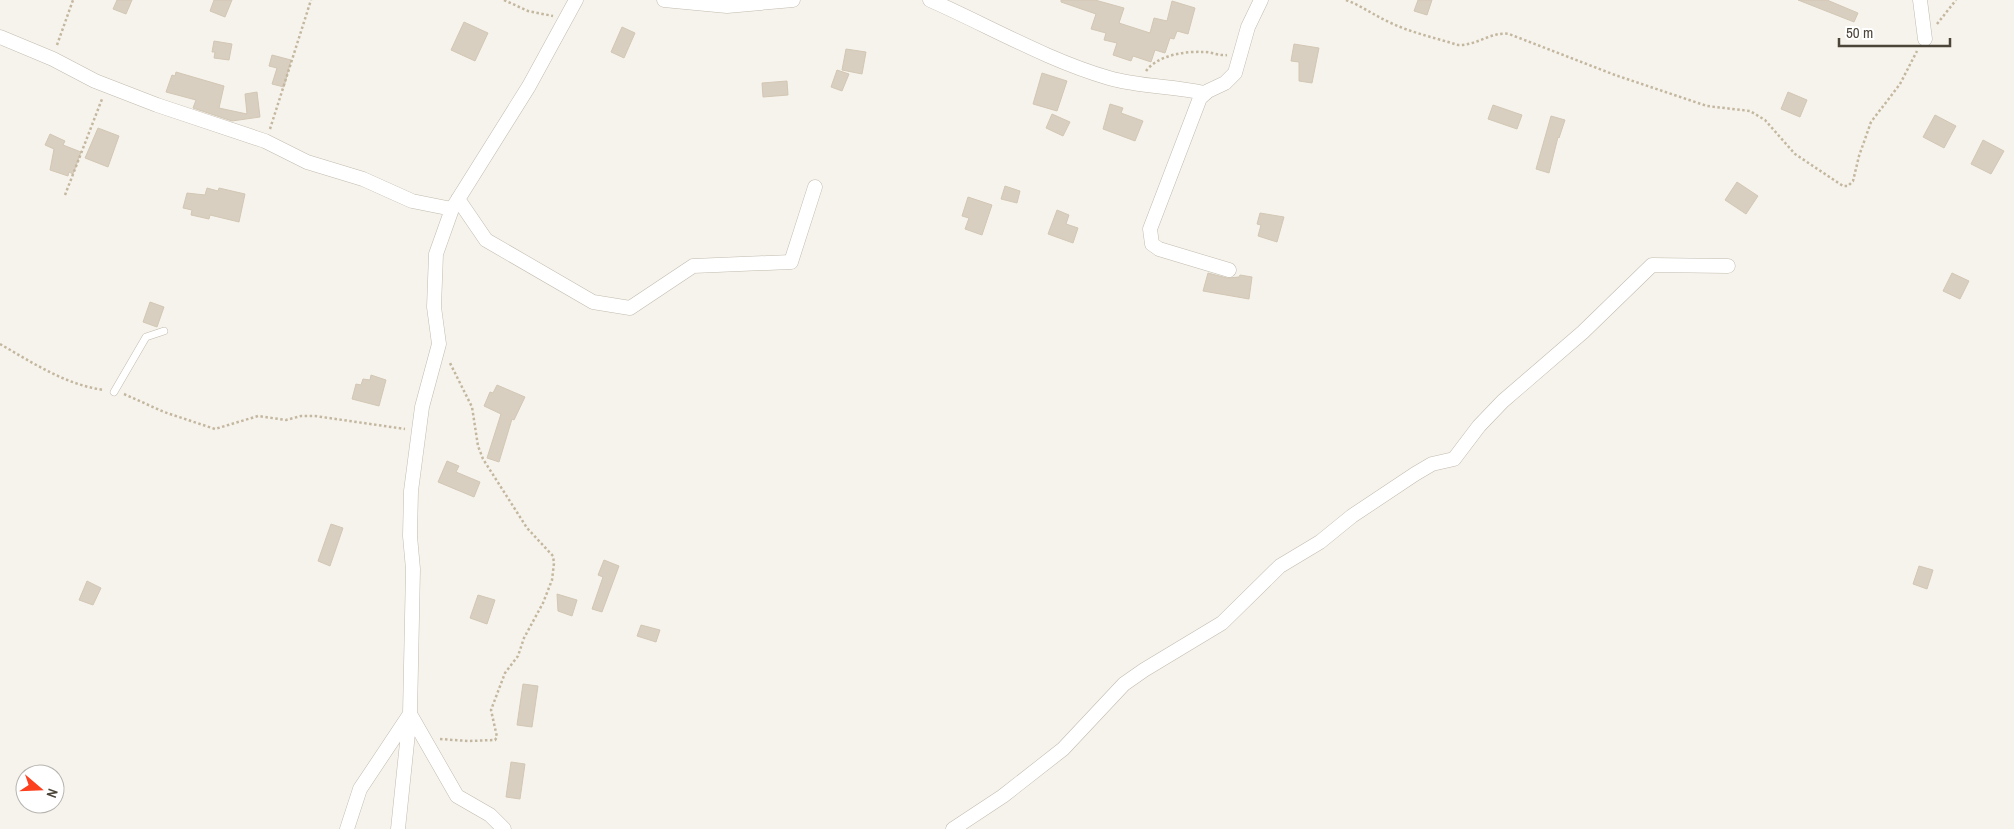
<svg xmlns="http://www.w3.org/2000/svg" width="2014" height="829" font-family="'Archivo Narrow',sans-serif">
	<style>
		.building { fill: #d8cfc1; stroke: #d3c7b4 }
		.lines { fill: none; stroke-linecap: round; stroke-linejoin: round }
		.lane-casing { stroke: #c2bbae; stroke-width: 8 }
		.street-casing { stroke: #c2bbae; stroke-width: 15 }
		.path { stroke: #c4b79f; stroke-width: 2.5; stroke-dasharray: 2.5 2.5; stroke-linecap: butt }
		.lane { stroke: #fff; stroke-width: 7 }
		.street { stroke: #fff; stroke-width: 14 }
	</style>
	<rect width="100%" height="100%" fill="#f6f3ec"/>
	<path class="building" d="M117,0h15l-6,14 -13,-5z
		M214,0h18l-7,17 -15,-6z
		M1061,0h34l29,8 -5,15 31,10 4,-15 13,3 5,-20 23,7 -7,26 -11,-3 -3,8 -4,-1 -5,15 -10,-3 -4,12 -18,-6 -2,5 -18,-6 4,-12 -13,-3 2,-7 -15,-4 5,-15 -35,-12z
		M1418,0h14l-5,15 -13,-4z
		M1798,0h29l31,13 -4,9z
		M464,22l24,11 -13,28 -24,-11z
		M622,27l13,6 -11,25 -13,-6z
		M214,41l18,3 -3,16 -15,-2 1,-6h-3z
		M1294,44l25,4 -7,35 -13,-2v-19l-8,-1z
		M846,49l20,3 -4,22 -20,-4z
		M272,55l19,5 -7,27 -12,-3 5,-16 -8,-2z
		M837,70l12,4 -7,17 -11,-4z
		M176,72l48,14 -5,22 28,6 -2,-20 12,-2 3,25 -28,4 -39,-13 3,-8 -30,-8 6,-17 3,1z
		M1042,73l25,8 -10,30 -24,-7z
		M787,81l1,14 -25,2 -1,-14z
		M1788,92l19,8 -7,17 -19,-8z
		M1110,104l13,4 -2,5 22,8 -8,20 -32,-12z
		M1493,105l29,10 -5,14 -29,-10z
		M1052,114l18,8 -7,14 -17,-8z
		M1935,115l21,11 -12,22 -21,-11z
		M1551,116l14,4 -6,18 -1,-1 -9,36 -13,-4z
		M98,128l21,8 -11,31 -23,-9z
		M50,134l15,7 -2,4 18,7 -8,22 -4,-2 -1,4 -18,-6 4,-21 -9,-4z
		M1983,140l21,11 -13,23 -20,-10z
		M1737,182l21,14 -12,18 -21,-14z
		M1005,186l15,5 -3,12 -16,-4z
		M207,188l11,3 1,-3 26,6 -6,28 -29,-7 -1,4 -18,-4 1,-5 -9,-2 4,-15 18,2z
		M968,197l24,8 -10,30 -17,-6 4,-11 -7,-2z
		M1057,210l12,5 -3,9 12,4 -5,15 -25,-9z
		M1260,213l24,4 -7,25 -19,-6 3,-11 -4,-1z
		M1208,273l19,5 12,-1 1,-2 12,2 -3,22 -46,-8z
		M1952,273l17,8 -9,18 -17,-8z
		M150,302l14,5 -7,20 -14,-5z
		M371,375l15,5 -7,26 -27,-7 4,-15 5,1 2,-6 7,1z
		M497,385l28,12 -11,23 -2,-1 -13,43 -12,-4 14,-44 -17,-8 6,-14 3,1z
		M447,461l12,5 -3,6 24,10 -6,15 -36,-15z
		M331,524l12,4 -13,38 -12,-5z
		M604,560l15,6 -17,46 -10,-3 11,-32 -5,-2z
		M1919,566l14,4 -6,19 -14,-5z
		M87,581l14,7 -8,17 -14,-5z
		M557,594l20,6 -5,16 -14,-5z
		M478,595l17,5 -8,24 -17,-6z
		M641,625l19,5 -4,12 -19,-6z
		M523,684l15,2 -6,41 -15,-2z
		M511,762l14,2 -5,35 -14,-2z"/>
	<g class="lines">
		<g class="lane-casing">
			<path id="lane" d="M114,392l32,-55 18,-6"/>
		</g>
		<g class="street-casing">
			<path id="street" d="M664,0l63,6 66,-6
				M930,0c59,26 117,60 179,78 31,9 64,8 95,15
				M1920,0l5,39
				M0,37l53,22 42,22 62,24 108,36 42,21 56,17 49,22 40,8
				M458,199l28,41 107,62 37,6 63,-42 98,-4 24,-75
				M1229,270l-70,-21 -7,-5 -2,-15 50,-131 8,-7 17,-8 10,-10 13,-46 13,-27
				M347,829l13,-40 50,-75 47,82 33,19 14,14
				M398,829l12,-115 3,-145 -3,-33 1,-45 11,-84 17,-63 -5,-37 2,-53 16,-45 77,-123 47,-86
				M953,829l50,-33 60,-47 61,-65 20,-14 78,-47 58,-57 40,-24 32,-26 63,-42 17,-10 22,-5 25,-33 24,-25 80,-69 69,-67 76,1"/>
		</g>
		<path class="path" d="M504,0l24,11 25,5
			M1346,0c16,6 29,16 45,23 21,10 45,15 67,22 18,1 34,-14 51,-11l106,41 92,31 43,5 15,9 30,34 48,32h5l5,-5 6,-25 12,-34 29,-38 17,-33
			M1937,24l19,-24
			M57,45l16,-45
			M1146,71c12,-16 39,-20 58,-19 8,0 15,4 23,3
			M270,129l41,-129
			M65,195l37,-96
			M0,344c33,19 66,41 104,46
			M124,394l40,18 51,17 43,-13 28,4 15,-4h14l90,13
			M440,739l28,2 27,-1 2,-3 -6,-27 14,-37 13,-17 6,-18 19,-35 9,-23 2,-17 -1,-7 -26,-28 -44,-69 -5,-13 -6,-39 -23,-46"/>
		<use href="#lane" class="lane"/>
		<use href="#street" class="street"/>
	</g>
	<g transform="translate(40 789) rotate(109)"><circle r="24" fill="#ffffff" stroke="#b7b4b0"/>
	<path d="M0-4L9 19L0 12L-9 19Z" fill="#fc3f1d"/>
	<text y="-8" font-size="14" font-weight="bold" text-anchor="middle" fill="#4b4439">N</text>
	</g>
	<path d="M1839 38v8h111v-8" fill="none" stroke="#4b4439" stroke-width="2.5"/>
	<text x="1846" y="38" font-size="15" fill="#4b4439" stroke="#ffffff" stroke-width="4" paint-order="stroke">50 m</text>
</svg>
